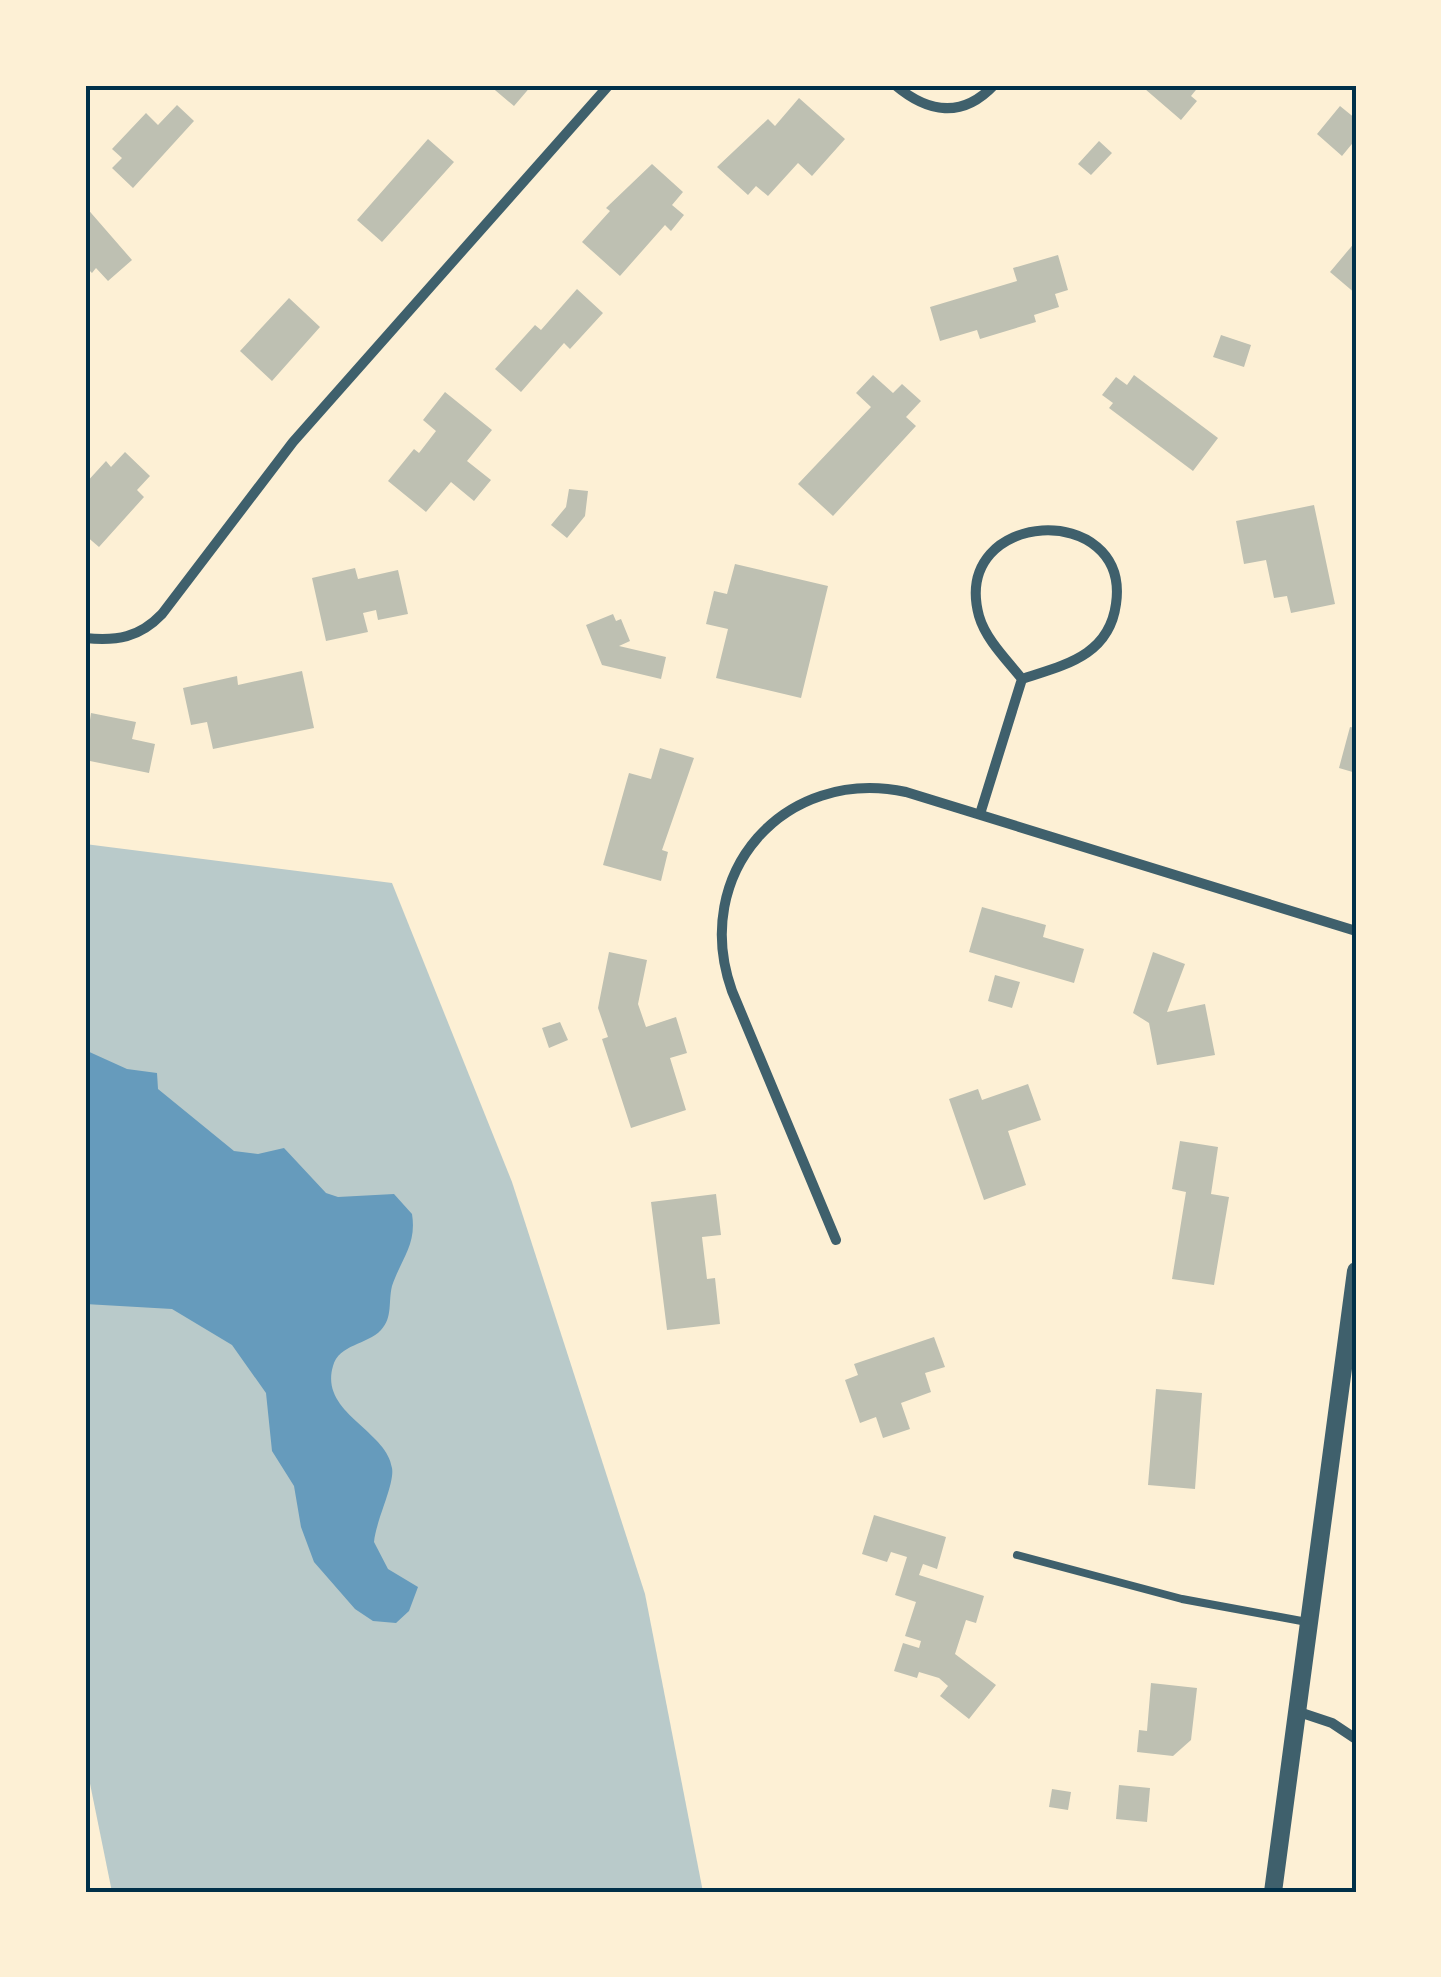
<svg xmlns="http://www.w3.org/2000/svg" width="1441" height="1977" font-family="'Source Sans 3',sans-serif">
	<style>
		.green { fill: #b9caca }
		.water { fill: #669bbc }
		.building { fill: #bec0b2 }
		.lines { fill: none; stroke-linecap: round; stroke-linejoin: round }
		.service { stroke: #3f606c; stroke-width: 8 }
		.minor { stroke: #3f606c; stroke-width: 10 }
		.tertiary { stroke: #3f606c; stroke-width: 18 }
		.neatline { fill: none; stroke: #003049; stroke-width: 4 }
	</style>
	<rect width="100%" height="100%" fill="#fdf0d5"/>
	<path class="green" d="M85,844l307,39 120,299 133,412 58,298h-591l-27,-133z"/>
	<path class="water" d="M85,1050l42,19 30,4 1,16 76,62 24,3 26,-6 42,45 12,4 56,-3 18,20c5,31 -11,45 -20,72 -4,16 1,31 -11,44 -14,15 -42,14 -48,36 -14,47 54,64 59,102 3,16 -16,52 -18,74l14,27 30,18 -9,24 -13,12 -23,-2 -18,-12 -41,-47 -13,-35 -7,-41 -22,-35 -6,-58 -34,-48 -60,-36 -87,-5z"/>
	<path class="building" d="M489,85h43l-18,21z
		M1148,85h52l-9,11 6,5 -16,19 -36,-31z
		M799,98l46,41 -33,37 -14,-13 -30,33 -12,-10 -8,9 -31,-28 51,-48 7,7z
		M177,105l17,16 -61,67 -21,-20 10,-10 -10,-9 34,-36 12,12z
		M1340,106l16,13v20l-14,17 -25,-22z
		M428,139l26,23 -72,80 -25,-22z
		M1099,141l13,12 -21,22 -13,-11z
		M652,164l31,28 -11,13 12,10 -13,16 -6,-6 -45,51 -38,-34 28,-31 -4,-3z
		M85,206l47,54 -24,21 -12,-13 -4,5 -7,-7z
		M1356,241v53l-26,-22z
		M1058,255l10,35 -13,4 4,13 -25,8 2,7 -56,17 -3,-9 -37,11 -10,-34 87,-26 -4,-13z
		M577,289l26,24 -33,36 -6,-6 -43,49 -26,-23 40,-44 6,5z
		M289,298l31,29 -48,54 -32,-30z
		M1221,335l30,10 -7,22 -31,-10z
		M873,375l20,18 9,-9 19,17 -15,16 10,9 -83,90 -35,-32 73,-77 -15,-14z
		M1134,375l84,63 -25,33 -84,-63 4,-5 -11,-8 14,-18 11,8z
		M445,392l47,38 -25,31 24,19 -17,21 -23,-19 -25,30 -38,-31 26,-32 5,4 17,-22 -13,-11z
		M125,452l25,24 -13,14 7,7 -45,50 -14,-12v-51l21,-23 5,6z
		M569,489l19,2 -3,25 -18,22 -16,-13 15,-18z
		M1314,505l21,99 -44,9 -4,-17 -13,2 -8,-38 -22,4 -8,-43z
		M735,564l93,22 -27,112 -85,-20 12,-49 -22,-5 8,-33 13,3z
		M355,568l3,11 40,-9 10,44 -30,6 -2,-10 -13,3 5,19 -42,9 -14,-63z
		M613,614l3,7 5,-2 9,22 -11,5 47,11 -5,22 -59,-14 -16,-40z
		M302,671l12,57 -101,21 -6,-27 -16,3 -8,-37 54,-12 1,9z
		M91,713l45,9 -4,17 23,5 -6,29 -64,-13v-41l5,1z
		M1350,727l6,1v45l-17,-5z
		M660,748l34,10 -32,92 6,2 -7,29 -58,-16 26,-92 22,6z
		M982,907l64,18 -3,12 41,12 -10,34 -105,-31z
		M609,952l38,8 -9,44 8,23 30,-10 11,36 -17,5 16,52 -55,18 -29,-89 6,-2 -10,-29z
		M1153,952l32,12 -18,48 38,-8 10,51 -58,10 -8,-42 -16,-10z
		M995,975l25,7 -8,26 -24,-7z
		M560,1022l8,18 -19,8 -7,-20z
		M1028,1084l13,36 -33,11 18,54 -42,15 -35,-101 29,-10 4,11z
		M1180,1141l38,6 -7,47 18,3 -15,88 -42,-6 14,-87 -14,-3z
		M716,1194l5,41 -19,2 5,42 8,-1 5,46 -53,6 -16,-128z
		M934,1337l11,30 -20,6 6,19 -30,11 9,26 -27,9 -7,-21 -16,6 -15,-43 13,-5 -4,-11z
		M1156,1389l46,4 -7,96 -47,-4z
		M874,1515l72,22 -9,32 -14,-5 -4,11 65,21 -8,27 -10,-3 -11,34 41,31 -27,34 -29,-23 8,-10 -9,-8 -20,-6 -2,6 -23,-7 9,-28 16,5 2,-7 -16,-5 11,-34 -21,-7 12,-38 -16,-5 -4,10 -25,-8z
		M1151,1683l46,5 -6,52 -18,16 -36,-4 2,-22 8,1z
		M1119,1785l31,3 -3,34 -31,-3z
		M1052,1789l19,3 -3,18 -19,-3z"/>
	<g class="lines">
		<path class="service" d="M1017,1555l165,44 125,23"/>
		<path class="minor" d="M895,85c33,28 67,34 99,0
			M85,638c32,3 54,0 77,-24l131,-172 316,-357
			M980,814l42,-135c42,-14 87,-23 94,-75 15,-104 -166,-96 -137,12 7,24 28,44 43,63
			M836,1240l-104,-249c-42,-117 52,-225 174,-199l450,139
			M1299,1712l33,11 24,16"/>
		<path class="tertiary" d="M1273,1892l83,-621"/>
	</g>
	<rect width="1441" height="1977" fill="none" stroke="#fdf0d5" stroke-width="175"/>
	<rect x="88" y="88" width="1266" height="1802" class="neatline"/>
</svg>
